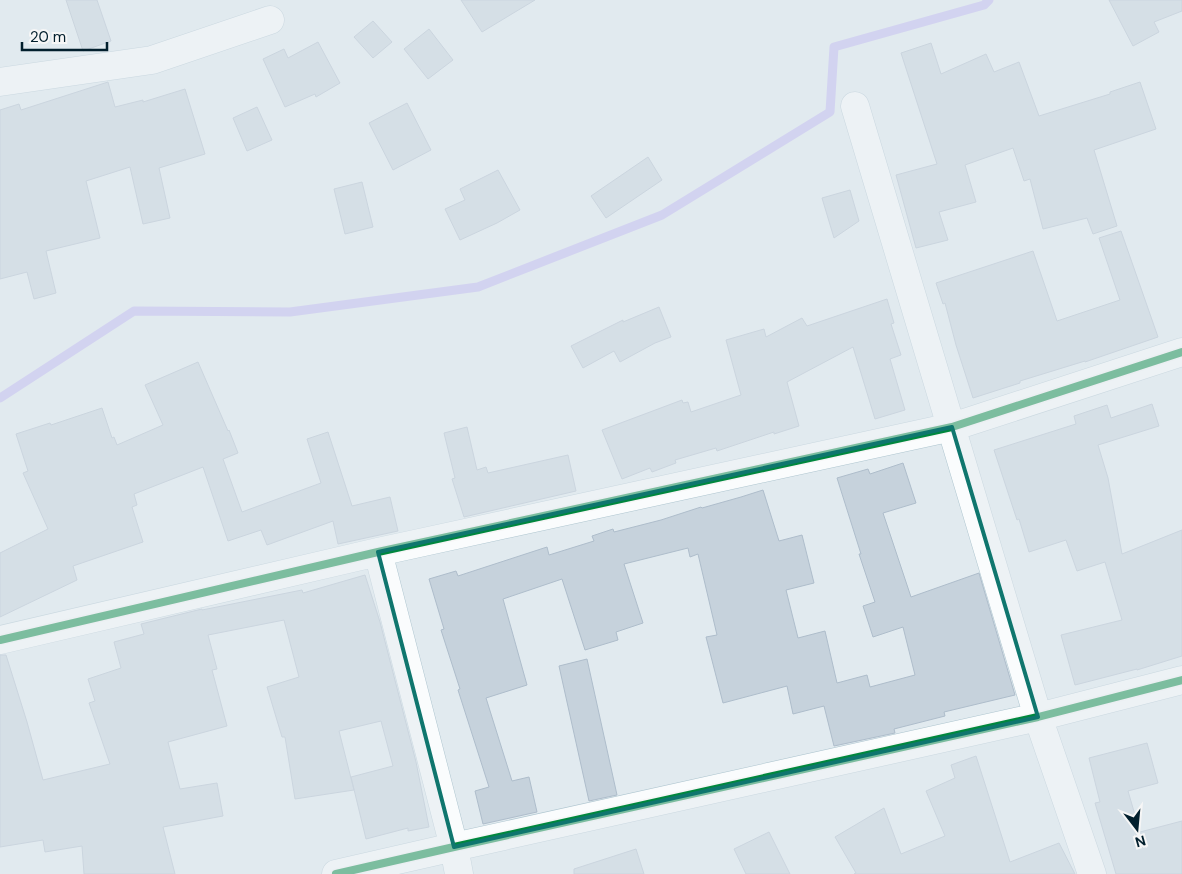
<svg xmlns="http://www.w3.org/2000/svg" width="1182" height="874" font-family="'DM Sans',sans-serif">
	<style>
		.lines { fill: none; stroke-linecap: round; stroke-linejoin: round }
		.stream { stroke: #bfb8f2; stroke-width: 9 }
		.building { fill: #c6d2dc; stroke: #aebdcb }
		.minor-casing { stroke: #aec5cf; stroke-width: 29 }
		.minor { stroke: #fafcfd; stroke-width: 28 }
		.cycleway-casing { stroke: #f6f6f6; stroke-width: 11 }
		.cycleway { stroke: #00873e; stroke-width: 8 }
		.marked { fill: none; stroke: #0f766e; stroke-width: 4; stroke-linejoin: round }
	</style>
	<rect width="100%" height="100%" fill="#e1eaef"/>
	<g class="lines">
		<path class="stream" d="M0,398l134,-87 156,1 188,-25 184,-72 168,-103 4,-65 150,-42 5,-5"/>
	</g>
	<path class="building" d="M66,0h31l14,41 -28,10z
		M461,0h74l-53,32z
		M1109,0h73v11l-28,11 5,10 -26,14z
		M373,21l19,21 -19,16 -19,-21z
		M429,29l24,31 -25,19 -24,-30z
		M318,42l22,41 -24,14 -1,-3 -30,13 -22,-48 21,-10 4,9z
		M931,43l10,31 45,-20 8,18 25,-10 20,54 71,-22v-2l30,-10 16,47 -62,21 23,76 -24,8 -6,-16 -44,11 -13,-50 -6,2 -11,-33 -48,17 11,37 -37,10 9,28 -32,8 -20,-73 41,-11 -36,-111z
		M108,82l7,25 28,-7v2l42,-13 20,65 -46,14 11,50 -27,6 -13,-57 -44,14 14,57 -54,13 10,42 -22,6 -7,-27 -27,7v-169l19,-6 2,6z
		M407,103l24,47 -38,20 -24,-47z
		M257,107l15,33 -25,11 -14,-33z
		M648,157l14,23 -56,38 -15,-22z
		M498,170l22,40 -23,13 -37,17 -15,-31 20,-9 -5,-11z
		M362,182l11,45 -28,7 -11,-45z
		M850,190l9,31 -25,17 -12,-40z
		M1121,231l37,106 -73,25v-1l-65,20v2l-47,15 -17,-53 -11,-42 -2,1 -7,-21 97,-32 24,70 63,-21 -21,-62z
		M887,299l7,24 -3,1 10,31 -11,4 15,51 -30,9 -22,-72 -66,35 12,44 -25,8v-2l-57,19 -1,-3 -41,12 1,3 -24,9 -2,-4 -28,11 -20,-49 80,-30 1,3 5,-1 3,10 50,-17 -15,-55 38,-11 2,8 36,-19 5,8z
		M659,307l12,30 -16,6 -35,19 -6,-11 -31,17 -12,-22 52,-26v2z
		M198,362l30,69 1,-1 9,23 -15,6 19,53 79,-29 -14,-44 21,-7 24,74 38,-9 8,34 -60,13 -5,-23 -66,24 -6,-15 -33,11 -25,-74 -69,27 3,11 -5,2 11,35 -70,24 4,14 -77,37v-64l48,-24 -25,-56 5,-2 -12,-37 34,-11 1,2 51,-17 10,30 2,-1 3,8 46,-20 -18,-40z
		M1152,404l7,22 -61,19 10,33 14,76 60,-24v126l-45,14v-1l-62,16 -14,-50 61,-15 -17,-58 -28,9 -11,-31 -37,12 -10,-33 -2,1 -23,-70 82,-26 -2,-8 33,-11 4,13z
		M467,427l10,43 9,-3 2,6 80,-18 8,36 -112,26 -12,-38 3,-1 -11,-45z
		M903,463l13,40 -33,10 28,84 68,-24 36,122 -71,17 1,4 -51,13 1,4 -61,13 -10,-40 -31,8 -6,-28 -64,17 -17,-66 11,-2 -19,-81 -8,3 -2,-9 -64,16 19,59 -27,9 2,8 -33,10 -23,-71 -59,20 24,86 -41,13 26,83 17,-4 8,35 -54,12 -8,-33 14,-4 -31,-97 2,-1 -19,-59 3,-1 -15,-50 27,-8 2,5 89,-29 2,8 45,-14 -2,-5 21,-7 1,3 47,-12 40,-13 1,1 39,-11 22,-7 16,51 23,-6 12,48 -28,7 12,48 27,-7 12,52 30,-8 3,12 45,-12 -12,-48 -30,10 -10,-31 12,-4 -16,-48h2l-24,-76 31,-9 2,5z
		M365,575l15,47 36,140 13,65 -21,4v-3l-42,11 -15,-62 42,-11 -12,-45 -42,10 15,59 -59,9 -10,-62h-3l-15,-50 32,-10 -15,-57 -76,15 9,34 -5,1 15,56 -59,16 12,47 37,-6 6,33 -60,11 12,47h-91l-2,-28 -37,6 -2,-12 -43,7v-192h6l21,67 16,58 67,-16 -21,-61 6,-2 -7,-22 33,-11 -7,-26 30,-8 -3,-10 61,-15v1l100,-20 1,3z
		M587,659l30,136 -28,6 -30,-135z
		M1147,743l11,40 -30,8 12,41 42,-11v53h-66l-21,-71 5,-1 -11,-44z
		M976,756l34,106 49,-19 16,31h-221l2,-1 -21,-36 49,-29 17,46 44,-18 -19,-45 29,-13 -4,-13z
		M769,832l21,42h-44l-12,-25z
		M636,849l8,25h-70v-5z"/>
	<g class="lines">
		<g class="minor-casing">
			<path id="minor" d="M0,82l152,-22 118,-40
				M855,106l183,611 54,157
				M378,552l76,295 5,27
				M0,640l378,-88 574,-125 230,-75
				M336,874l118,-27 584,-130 144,-37"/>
		</g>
		<use href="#minor" class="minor"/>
		<g class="cycleway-casing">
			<path id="cycleway" d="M0,640l378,-88 574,-125 230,-75
				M336,874l118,-27 584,-130 144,-37"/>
		</g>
		<use href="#cycleway" class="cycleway"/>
	</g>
	<path d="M0 0H1182V874H0ZM952,427l86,290 -584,130 -76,-295z" fill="#e1eaef" fill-opacity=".55" fill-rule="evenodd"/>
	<path class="marked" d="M952,427l86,290 -584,130 -76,-295z"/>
	<g transform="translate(1137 829) rotate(164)" stroke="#f6f6f6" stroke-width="4" paint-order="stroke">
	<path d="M0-4L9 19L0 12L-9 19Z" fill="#021f2d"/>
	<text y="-8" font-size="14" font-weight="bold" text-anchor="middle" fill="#021f2d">N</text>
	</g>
	<path d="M22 42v8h85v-8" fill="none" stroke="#021f2d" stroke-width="2.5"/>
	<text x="30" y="42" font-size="15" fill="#021f2d" stroke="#f6f6f6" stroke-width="4" paint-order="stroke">20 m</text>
</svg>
